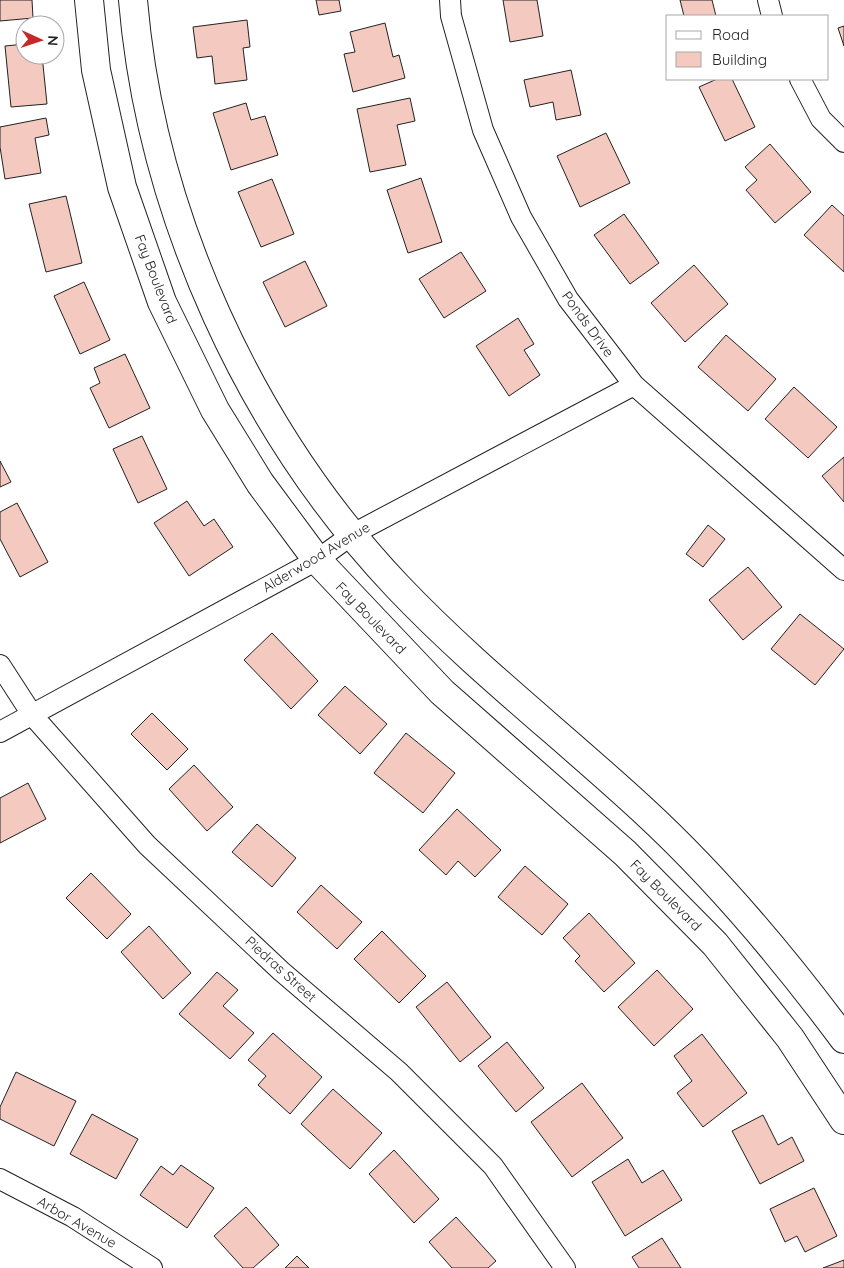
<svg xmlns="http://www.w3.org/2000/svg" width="844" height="1268" font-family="Quicksand,sans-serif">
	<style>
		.building { fill: #f3c9c0; stroke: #222 }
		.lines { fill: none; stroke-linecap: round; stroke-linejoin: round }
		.minor-casing { stroke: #222; stroke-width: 22 }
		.secondary-casing { stroke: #222; stroke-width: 30 }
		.minor { stroke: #fff; stroke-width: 20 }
		.secondary { stroke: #fff; stroke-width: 28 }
		.labels { text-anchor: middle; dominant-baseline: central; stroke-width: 4; stroke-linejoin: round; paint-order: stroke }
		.street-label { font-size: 14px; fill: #222; stroke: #fff }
	</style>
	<rect width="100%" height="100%" fill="#fff"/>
	<path class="building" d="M0,0h32l1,18 -33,3z
		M316,0h23l2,11 -22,4z
		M503,0h34l6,36 -33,6z
		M680,0h32l4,16h-32z
		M247,20l3,27 -7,1 4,32 -32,4 -3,-28 -15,2 -4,-31z
		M385,23l8,34 6,-2 6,23 -52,14 -9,-38 11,-2 -5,-20z
		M844,26v20l-6,-18z
		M25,44v11h17l5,49 -36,3 -6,-61z
		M571,70l10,45 -25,5 -3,-18 -23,5 -6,-27z
		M717,79h15l23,48 -30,14 -26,-54z
		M410,98l5,23 -18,4 9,40 -36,7 -13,-63z
		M246,103l5,17 14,-4 13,39 -47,15 -18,-57z
		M46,118l3,17 -14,3 6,35 -36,6 -5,-32v-20z
		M606,133l24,50 -50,24 -23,-51z
		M770,144l41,48 -36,31 -29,-33 11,-10 -12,-13z
		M421,178l21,64 -34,11 -21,-63z
		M272,179l22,55 -33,13 -23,-55z
		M66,196l16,67 -36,9 -17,-68z
		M832,205l12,11v56l-40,-37z
		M624,214l35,49 -29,21 -36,-49z
		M461,252l25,39 -42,27 -25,-39z
		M305,261l22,45 -42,21 -22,-45z
		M694,265l34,39 -43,38 -34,-39z
		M84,282l26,58 -30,14 -26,-58z
		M518,318l16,26 -10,6 16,25 -31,21 -33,-50z
		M726,335l50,44 -28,32 -50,-44z
		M125,354l25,54 -41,20 -19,-40 10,-5 -6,-15z
		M794,387l43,40 -29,31 -43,-39z
		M142,436l25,53 -29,14 -25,-54z
		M844,457v45l-22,-26z
		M0,461l11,21 -11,5z
		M187,501l17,25 10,-7 19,28 -44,29 -35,-53z
		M17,503l31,59 -28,15 -20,-38v-27z
		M708,525l17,14 -22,28 -17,-13z
		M748,567l34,40 -39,33 -34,-40z
		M800,614l44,35 -29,36 -44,-36z
		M272,633l46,48 -27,28 -47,-49z
		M345,686l42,38 -27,30 -42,-39z
		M152,713l36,36 -21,21 -36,-36z
		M406,733l49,40 -32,40 -49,-40z
		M194,765l39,42 -26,24 -38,-42z
		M28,783l18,36 -46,24v-45z
		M457,809l44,41 -26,27 -17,-16 -12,14 -27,-25z
		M257,824l39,34 -24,29 -40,-35z
		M525,866l43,38 -26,31 -44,-38z
		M91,873l40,41 -24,25 -41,-41z
		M321,885l41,37 -25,27 -40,-37z
		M589,913l46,50 -31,29 -29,-31 5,-5 -17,-18z
		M149,926l42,47 -28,26 -42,-47z
		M382,931l44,45 -27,27 -45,-44z
		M657,970l36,39 -39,37 -36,-39z
		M217,972l21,18 -15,16 31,27 -24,26 -51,-45z
		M447,982l44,55 -31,25 -44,-55z
		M273,1033l49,44 -32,37 -32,-29 8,-9 -18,-16z
		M702,1034l45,59 -44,34 -26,-34 15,-12 -18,-25z
		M507,1042l37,46 -28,24 -38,-46z
		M16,1072l60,29 -22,45 -54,-27v-12z
		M582,1083l41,55 -51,39 -41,-55z
		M333,1089l49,44 -32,36 -49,-45z
		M92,1114l46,25 -22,40 -46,-25z
		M763,1115l15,30 14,-8 12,24 -44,23 -28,-53z
		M394,1150l45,49 -25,24 -45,-49z
		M628,1159l14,24 21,-13 19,30 -57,36 -33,-54z
		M181,1165l33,23 -27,40 -47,-33 21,-29 12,9z
		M814,1188l23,48 -32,16 -8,-16 -12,6 -15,-33z
		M246,1207l33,38 -26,23h-10l-29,-32z
		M456,1217l40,44 -8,7h-36l-23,-26z
		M662,1238l19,30h-42l-7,-11z
		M297,1256l12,12h-24z
		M844,1260v8h-21z"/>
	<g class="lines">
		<g class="minor-casing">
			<path id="minor" d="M450,0l1,16 32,114 38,87 47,82 66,86 210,185
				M768,0l4,16
				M800,79l21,40 23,23
				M0,665l33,51 114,129 134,126 118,101 94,94 72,102
				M0,732l317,-172 36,-26 281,-149
				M0,1179l73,38 79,51"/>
		</g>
		<g class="secondary-casing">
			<path id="secondary" d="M89,0l7,70 26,117 40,115 53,108 45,73 57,77 125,132 183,161 90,91 75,94 54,82
				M133,0c18,214 117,431 265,587 76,80 164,148 245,223 75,69 140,147 201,229"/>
		</g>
		<use href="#minor" class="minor"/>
		<use href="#secondary" class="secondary"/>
	</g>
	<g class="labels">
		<g class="street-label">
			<text transform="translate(156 279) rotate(69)">Fay Boulevard</text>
			<text transform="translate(588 324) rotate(54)">Ponds Drive</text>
			<text transform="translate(316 557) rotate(-31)">Alderwood Avenue</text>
			<text transform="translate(371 618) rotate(46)">Fay Boulevard</text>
			<text transform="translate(666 895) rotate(45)">Fay Boulevard</text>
			<text transform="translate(281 969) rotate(42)">Piedras Street</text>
			<text transform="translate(77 1222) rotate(30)">Arbor Avenue</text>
		</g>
	</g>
	<rect x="666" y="15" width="162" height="65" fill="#ffffff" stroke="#a7a7a7"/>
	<rect x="676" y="31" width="25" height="8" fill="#ffffff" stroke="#a7a7a7"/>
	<text x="712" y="40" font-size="15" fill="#222222">Road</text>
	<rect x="676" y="52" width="25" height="15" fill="#f3c9c0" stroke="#a7a7a7"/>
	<text x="712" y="65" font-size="15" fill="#222222">Building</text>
	<g transform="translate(40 40) rotate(93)"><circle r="24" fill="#ffffff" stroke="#a7a7a7"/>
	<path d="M0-4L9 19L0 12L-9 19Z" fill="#c62828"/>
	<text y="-8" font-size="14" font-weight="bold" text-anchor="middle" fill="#222222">N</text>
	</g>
</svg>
